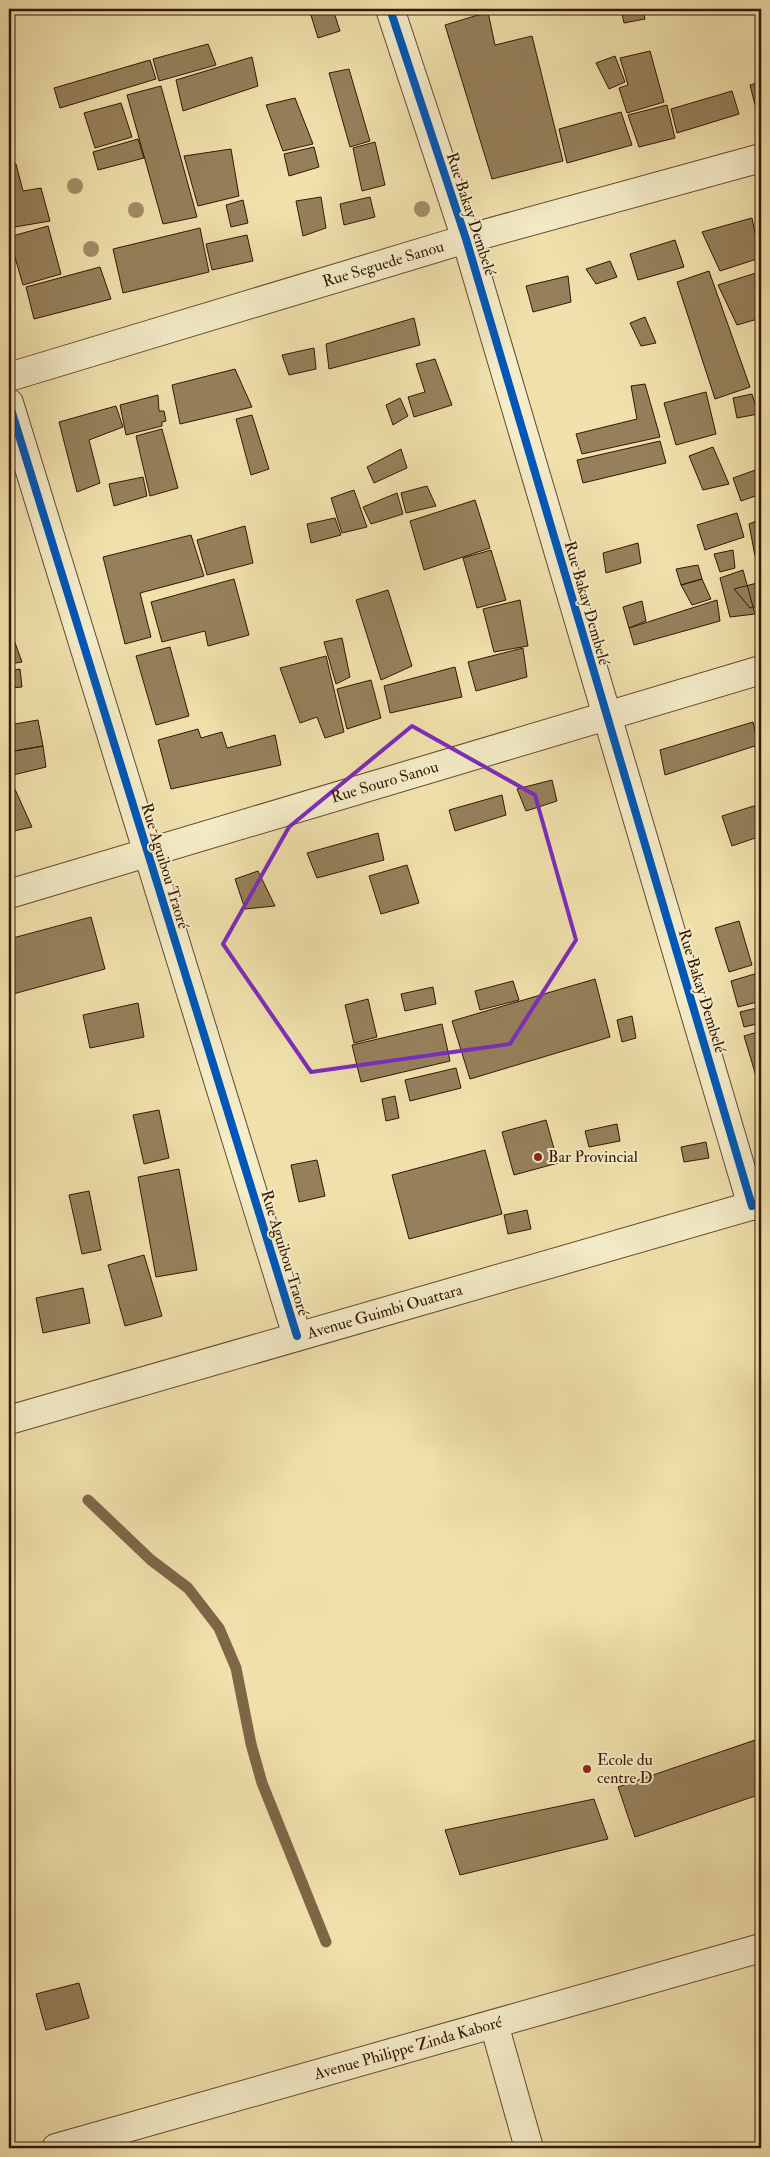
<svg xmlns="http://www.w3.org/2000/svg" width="770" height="2157" font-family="'IM FELL Double Pica',serif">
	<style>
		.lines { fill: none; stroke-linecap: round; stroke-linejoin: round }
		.stream { stroke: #7e6646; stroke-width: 11 }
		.building { fill: #96805b; stroke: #341603 }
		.minor-casing { stroke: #63492d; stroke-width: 30 }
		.minor { stroke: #f5ecc9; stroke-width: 28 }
		.cycleway-casing { stroke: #f5ecc9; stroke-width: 11 }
		.cycleway { stroke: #0057b8; stroke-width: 8 }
		.tree { fill: #a28d66 }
		.marked { fill: none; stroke: #7b2cbf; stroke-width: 4; stroke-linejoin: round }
		.poi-dot { fill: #8f2418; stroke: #f5ecc9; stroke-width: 2 }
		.labels { text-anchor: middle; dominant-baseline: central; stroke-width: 4; stroke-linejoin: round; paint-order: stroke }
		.street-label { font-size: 16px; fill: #341603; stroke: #f5ecc9 }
		.poi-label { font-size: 16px; fill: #341603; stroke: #f5ecc9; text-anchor: start }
	</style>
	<rect width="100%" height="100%" fill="#f0e1ac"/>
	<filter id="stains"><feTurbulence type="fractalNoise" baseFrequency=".004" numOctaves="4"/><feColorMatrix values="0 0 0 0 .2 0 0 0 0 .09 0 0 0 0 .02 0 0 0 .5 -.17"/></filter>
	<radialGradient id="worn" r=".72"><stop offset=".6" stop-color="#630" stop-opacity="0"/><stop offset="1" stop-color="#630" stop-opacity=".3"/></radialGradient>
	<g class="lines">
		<path class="stream" d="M88,1500l63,60 37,28 31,40 17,40 15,76 11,39 64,159"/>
	</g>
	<path class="building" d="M309,9h24l7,22 -22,7z
		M572,9h26l-25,5z
		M621,9h22l2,10 -21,4z
		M488,12l7,33 37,-9 31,125 -71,18 -47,-154z
		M208,44l8,21 -57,16 -6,-22z
		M650,51l14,51 -37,11 -8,-25 9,-3 -8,-27z
		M615,56l10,26 -16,7 -13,-26z
		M252,57l6,29 -75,25 -7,-31z
		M150,60l6,19 -96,29 -6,-20z
		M349,69l21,72 -20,6 -21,-74z
		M761,82v21l-6,2 -5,-20z
		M161,86l36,131 -34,7 -36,-129z
		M732,91l7,23 -62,19 -6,-24z
		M295,98l18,46 -30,7 -17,-46z
		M121,103l11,34 -37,11 -11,-35z
		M667,105l8,33 -36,9 -11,-32z
		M621,112l11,33 -65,18 -8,-34z
		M138,139l6,19 -46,12 -5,-18z
		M375,142l10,43 -23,6 -9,-43z
		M314,147l5,20 -30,9 -5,-22z
		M231,149l8,47 -41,10 -14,-50z
		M16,164l7,27 18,-3 9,33 -41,7v-62z
		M321,197l5,31 -23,8 -7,-35z
		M370,197l5,20 -31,8 -4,-21z
		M243,200l5,23 -17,4 -5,-22z
		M752,218l8,40 -40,13 -18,-39z
		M48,226l13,48 -38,11 -14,-48z
		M200,228l9,44 -86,21 -10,-44z
		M247,235l6,26 -41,9 -6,-26z
		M675,240l9,27 -46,13 -8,-26z
		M610,261l7,16 -21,7 -10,-15z
		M100,267l11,32 -77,20 -8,-32z
		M709,271l41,116 -35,12 -38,-117z
		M759,272l2,9v37l-24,7 -19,-40z
		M568,276l3,26 -38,10 -7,-26z
		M645,317l11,26 -15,3 -11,-23z
		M414,318l6,27 -91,24 -3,-25z
		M314,348l2,21 -27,6 -7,-20z
		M435,359l17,46 -38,12 -6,-20 17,-5 -9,-28z
		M235,369l17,38 -72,17 -8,-39z
		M645,384l15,53 -78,17 -6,-20 61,-15 -6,-33z
		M706,392l10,42 -40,11 -12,-42z
		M752,394l6,20 -21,4 -4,-20z
		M158,395l1,16h5l2,10 -4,1v4l-36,9 -6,-30z
		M400,398l8,18 -15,9 -7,-20z
		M116,406l7,21 -34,13 11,43 -23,9 -18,-70z
		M252,415l17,54 -18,6 -15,-56z
		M162,429l16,59 -28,8 -14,-60z
		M660,441l6,22 -83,20 -6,-23z
		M713,447l16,37 -26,6 -14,-34z
		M401,449l6,19 -33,15 -7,-16z
		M761,468v26l-20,7 -8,-23z
		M143,477l4,19 -33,10 -5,-22z
		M427,486l9,20 -30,7 -5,-20z
		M354,490l13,37 -25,6 -11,-35z
		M397,493l6,21 -32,10 -8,-17z
		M475,500l15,48 -66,22 -14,-49z
		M737,513l7,24 -39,13 -8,-25z
		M335,518l6,17 -30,8 -4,-19z
		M761,519v35l-6,2 -6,-32z
		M245,526l8,37 -46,12 -10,-35z
		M191,535l13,41 -64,17 11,44 -26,7 -22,-87z
		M638,543l3,20 -35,10 -3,-20z
		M491,550l15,50 -29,8 -14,-50z
		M733,550l2,18 -15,4 -6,-18z
		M698,565l4,14 -21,6 -5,-16z
		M743,570l12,44 -25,3 -10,-39z
		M234,579l15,56 -41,11 -3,-15 -43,11 -11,-40z
		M702,579l9,20 -19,6 -11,-20z
		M761,582v23l-11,3 -16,-19z
		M388,590l24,76 -31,14 -25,-80z
		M520,600l8,46 -34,6 -11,-43z
		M717,600l3,21 -86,24 -5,-17z
		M642,601l4,20 -17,7 -6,-21z
		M10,629l12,33 -13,2z
		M342,638l8,39 -14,7 -12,-42z
		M170,647l19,69 -33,9 -20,-69z
		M523,648l4,29 -51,14 -8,-29z
		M326,656l18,76 -19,6 -8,-21 -17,6 -20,-55z
		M455,667l7,30 -72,16 -6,-27z
		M20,669l2,18 -13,1v-17z
		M371,680l10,38 -34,11 -10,-40z
		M38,720l5,26 -34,6v-27z
		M753,722l5,23 -93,30 -5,-25z
		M198,729l3,9 21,-6 5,16 48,-13 6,30 -110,24 -13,-49z
		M43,746l3,21 -37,9v-24z
		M552,780l5,21 -31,10 -9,-22z
		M14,787l18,40 -23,5v-44z
		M502,795l4,20 -51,16 -6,-21z
		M757,805l4,13v18l-29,10 -10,-30z
		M378,833l6,27 -67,18 -10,-25z
		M407,865l12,38 -38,11 -12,-38z
		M258,871l17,35 -30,3 -10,-30z
		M91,917l14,52 -92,25 -4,-15v-40z
		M739,921l13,44 -23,7 -14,-44z
		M761,928v29l-6,-27z
		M758,973l3,11v17l-23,6 -7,-26z
		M595,979l15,58 -140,42 -18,-58z
		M513,981l6,19 -39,10 -5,-19z
		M433,987l3,17 -31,7 -4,-17z
		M368,999l9,38 -23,6 -9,-38z
		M138,1003l6,34 -54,11 -7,-33z
		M761,1007v16l-17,4 -4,-15z
		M632,1016l4,22 -14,4 -5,-22z
		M442,1024l8,37 -89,21 -9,-37z
		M761,1031v43l-5,2 -12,-40z
		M456,1068l5,20 -51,13 -5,-21z
		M395,1096l4,22 -13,3 -4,-22z
		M159,1110l10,48 -25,6 -11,-49z
		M546,1120l12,43 -44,12 -12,-43z
		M617,1124l3,17 -31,6 -4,-16z
		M706,1142l3,16 -25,4 -3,-15z
		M485,1150l17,64 -93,25 -17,-64z
		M317,1160l8,36 -26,6 -8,-37z
		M179,1169l18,101 -41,7 -18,-100z
		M89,1191l12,59 -19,4 -13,-59z
		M527,1210l4,19 -23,5 -4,-19z
		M144,1255l18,61 -37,10 -17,-61z
		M83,1288l7,35 -47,10 -7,-35z
		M761,1738v56l-126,43 -17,-50z
		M594,1799l14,40 -148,36 -15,-45z
		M79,1983l10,35 -43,12 -10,-36z"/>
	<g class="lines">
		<g class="minor-casing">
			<g id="minor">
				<path d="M390,9l76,230 286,967"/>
				<path id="s1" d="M9,377l457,-138 295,-81"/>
				<path d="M9,403l288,933"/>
				<path id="s2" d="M9,894l752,-224"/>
				<path id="s3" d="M9,1420l752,-217"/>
				<path d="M494,2024l35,124"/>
				<path id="s4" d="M56,2148l705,-200"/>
			</g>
		</g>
		<use href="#minor" class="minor"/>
		<g class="cycleway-casing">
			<path id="cycleway" d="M390,9l76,230 286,967
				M9,403l288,933"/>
		</g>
		<use href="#cycleway" class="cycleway"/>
	</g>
	<g class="tree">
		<circle cx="75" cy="186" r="8"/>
		<circle cx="422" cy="209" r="8"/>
		<circle cx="136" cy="210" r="8"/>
		<circle cx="91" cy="249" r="8"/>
	</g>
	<path class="marked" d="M412,726l123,69 41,145 -66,104 -199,28 -88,-128 66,-117z"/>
	<g class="poi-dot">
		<circle cx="538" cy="1157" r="5"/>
		<circle cx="587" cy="1769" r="5"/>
	</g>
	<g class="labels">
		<g class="street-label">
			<text transform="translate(471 214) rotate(72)">Rue Bakay Dembelé</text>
			<text stroke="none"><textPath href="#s1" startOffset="391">Rue Seguede Sanou</textPath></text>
			<text transform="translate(587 603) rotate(74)">Rue Bakay Dembelé</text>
			<text stroke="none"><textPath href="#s2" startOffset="392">Rue Souro Sanou</textPath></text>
			<text transform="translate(165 866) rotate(73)">Rue Aguibou Traoré</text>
			<text transform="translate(702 991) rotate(73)">Rue Bakay Dembelé</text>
			<text transform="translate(285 1253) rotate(73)">Rue Aguibou Traoré</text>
			<text stroke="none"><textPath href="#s3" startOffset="391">Avenue Guimbi Ouattara</textPath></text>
			<text stroke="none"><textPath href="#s4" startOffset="366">Avenue Philippe Zinda Kaboré</textPath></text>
		</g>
		<g class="poi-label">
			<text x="548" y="1157">Bar Provincial</text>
			<text x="597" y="1760">Ecole du<tspan x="597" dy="18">centre D</tspan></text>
		</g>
	</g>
	<rect width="770" height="2157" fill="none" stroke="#f0e1ac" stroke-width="30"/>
	<rect x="10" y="10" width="750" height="2137" fill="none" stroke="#341603" stroke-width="2.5"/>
	<rect x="15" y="15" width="740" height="2127" fill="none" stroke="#341603"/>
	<rect width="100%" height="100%" filter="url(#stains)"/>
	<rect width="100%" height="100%" fill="url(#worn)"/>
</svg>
